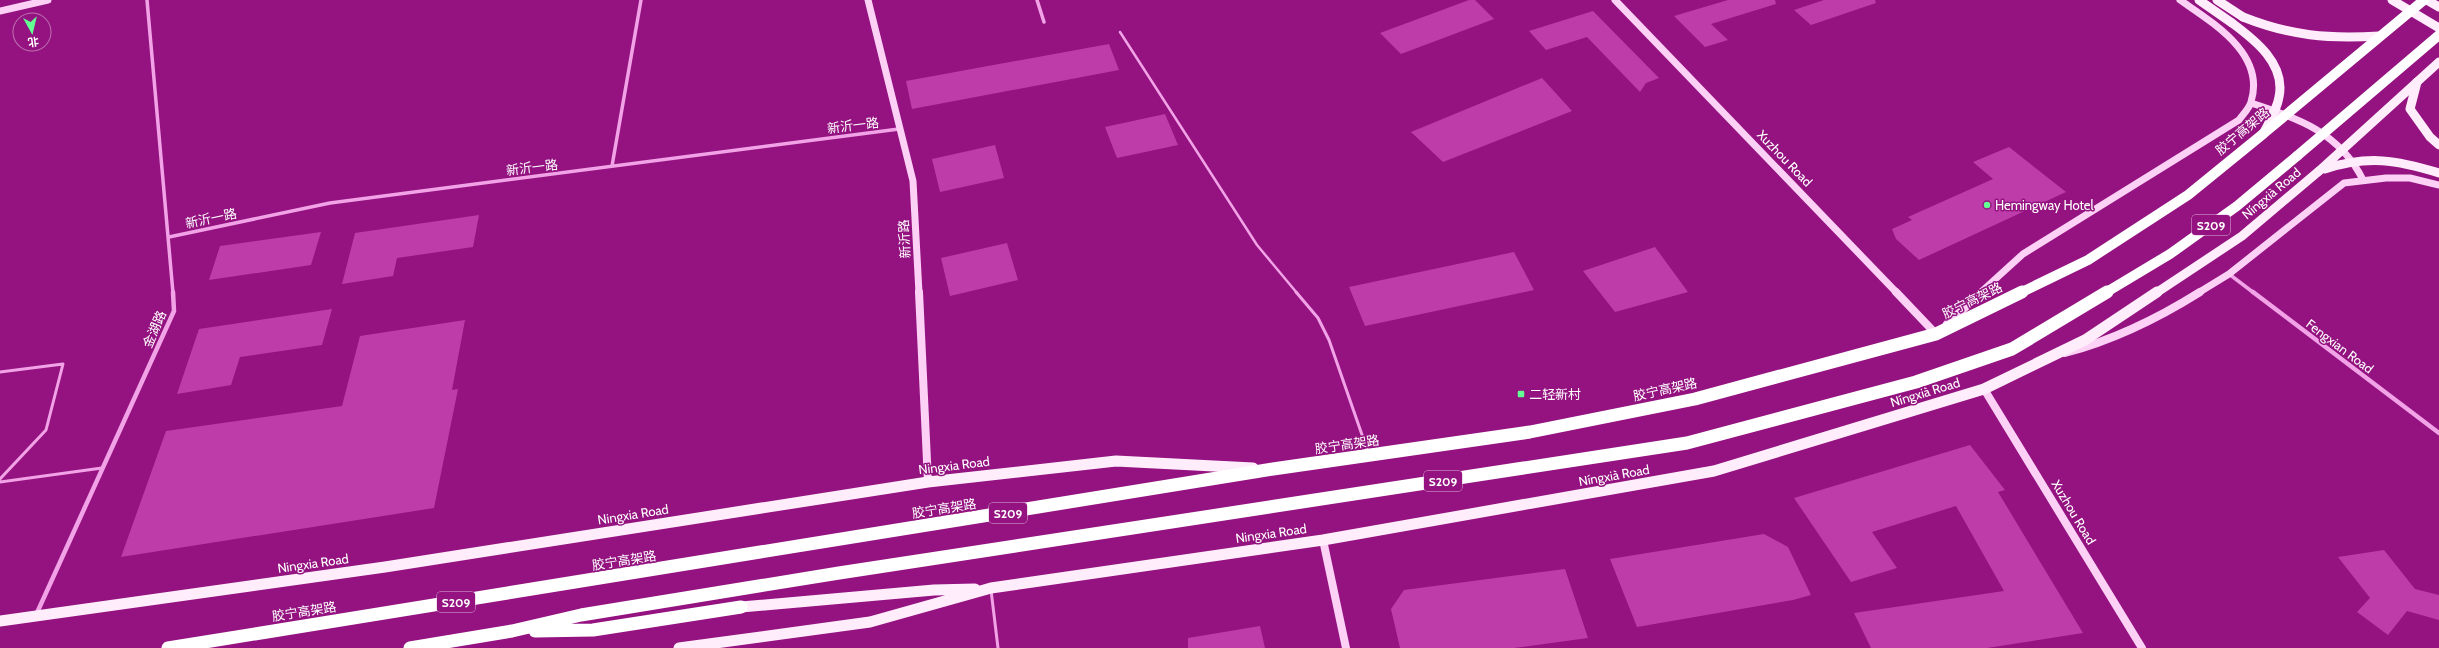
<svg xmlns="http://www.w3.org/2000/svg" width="2439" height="648" font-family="Cabin,'Noto Sans SC',sans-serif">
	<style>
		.building { fill: #bd3caa }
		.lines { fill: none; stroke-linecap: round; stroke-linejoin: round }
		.lane-far1 { stroke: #f2a2e7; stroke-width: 2.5 }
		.lane { stroke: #f2a2e7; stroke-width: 3 }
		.street-far1 { stroke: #f2a2e7; stroke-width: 3.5 }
		.street { stroke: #f2a2e7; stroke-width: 4.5 }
		.secondary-far1 { stroke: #fcd1f5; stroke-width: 7 }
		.secondary { stroke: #fcd1f5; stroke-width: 8 }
		.primary-far1 { stroke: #ffedfb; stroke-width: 9 }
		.primary { stroke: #ffedfb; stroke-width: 11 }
		.highway-far1 { stroke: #fff; stroke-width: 10 }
		.highway { stroke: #fff; stroke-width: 13 }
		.primary-bridge { stroke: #ffedfb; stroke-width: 9 }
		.highway-bridge { stroke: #fff; stroke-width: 10 }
		.poi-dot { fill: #63ff92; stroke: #941380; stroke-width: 1.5 }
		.labels { text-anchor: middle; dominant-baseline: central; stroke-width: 3; stroke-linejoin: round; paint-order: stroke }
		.shield { fill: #941380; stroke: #dfb8d9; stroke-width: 1 }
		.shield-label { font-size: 12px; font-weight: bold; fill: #fff }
		.street-label { font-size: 13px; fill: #fff; stroke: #941380 }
		.poi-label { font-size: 13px; fill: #fff; stroke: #941380; text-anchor: start }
	</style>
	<rect width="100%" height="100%" fill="#941380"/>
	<path class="building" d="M1469,0h6l19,19 -93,35 -21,-21z
		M1728,0h47l1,4 -65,20 17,16 -23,7 -31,-31z
		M1824,0h51l1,3 -65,22 -17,-15z
		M1593,11l66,67 -13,5 -6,9 -53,-55 -41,13 -17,-19z
		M1109,44l10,26 -207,39 -6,-28z
		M1542,78l30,33 -129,51 -32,-30z
		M1165,114l13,31 -61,13 -12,-31z
		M995,145l9,33 -64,14 -8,-33z
		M2009,147l57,45 -147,68 -23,-21 -4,-10 20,-9 -4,-3 85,-38 -20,-17z
		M479,215l-6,32 -76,11 -4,18 -51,8 13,-51z
		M321,232l-10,33 -102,15 11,-34z
		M1007,243l11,37 -68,16 -9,-38z
		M1655,247l33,45 -73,20 -32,-41z
		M1514,252l20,38 -169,36 -16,-39z
		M332,309l-10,36 -82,12 -9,28 -54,9 22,-65z
		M465,320l-13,70 6,-1 -24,119 -313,49 45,-126 176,-25 18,-70z
		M1970,445l35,45 -7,2 85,141 -96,15h-116l-17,-35 150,-22 -48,-85 -84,26 25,36 -46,14 -57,-84z
		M1764,534l24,13 23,48 -18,5 -156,27 -27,-68z
		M2384,550l31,39 24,6v25l-32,-9 -19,24 -31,-23 13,-14 -32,-41z
		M1565,569l23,69 -74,10h-114l-9,-39 13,-19z
		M1260,626l5,22h-77v-10z"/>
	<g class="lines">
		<path class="lane-far1" d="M1120,32l137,213 40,48"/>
		<path class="lane" d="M1296,292l22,26 11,22 39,112
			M0,372l63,-8 -17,66 -46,49
			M0,482l102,-14
			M991,590l7,58"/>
		<path class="street-far1" d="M147,0l26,293
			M1037,0l7,22
			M612,166l29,-166
			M169,237l161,-34 569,-74
			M2229,274l25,19"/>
		<path class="street" d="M2253,292l186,141
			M36,615l138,-304 -1,-19"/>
		<path class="secondary-far1" d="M868,0l45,181 6,112
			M1615,0l282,293
			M0,11l48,-11
			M2251,103c47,15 89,30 112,77
			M1980,293l43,-39 216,-134c4,-6 10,-11 12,-18 15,-48 -38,-79 -71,-102
			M2198,293l31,-19 115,-91 42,-5h24l29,7"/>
		<path class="secondary" d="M919,292l9,190
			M1896,292l40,42 3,-2
			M1947,324l35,-32
			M2065,353c49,-13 92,-34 135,-61
			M1984,389l158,259
			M1323,540l23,108"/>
		<path class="primary-far1" d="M2199,0l33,23
			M2217,0l26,17
			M2392,0l47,28
			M2427,0l12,7
			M2417,82l-7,27 20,28 9,8
			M2156,293l86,-57 77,-65"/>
		<path class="primary" d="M741,607l193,-17 41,-1
			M0,621l385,-54 543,-85 188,-21 137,7
			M679,648l191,-26 121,-34 332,-48 391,-69 270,-82 101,-49 72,-48"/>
		<path class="highway-far1" d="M2020,293l68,-33 100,-65 75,-61
			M2105,293l65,-39 67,-48 60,-50"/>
		<path class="highway" d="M535,631l58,-1 148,-23
			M168,648l1105,-179 257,-37 165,-33 241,-65 86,-42
			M410,648l102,-17 69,-16 258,-42 848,-130 229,-61 96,-33 95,-57"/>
		<path class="primary-bridge" d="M2243,17c48,19 85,22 136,19
			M2232,23c23,17 54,41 47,74 -2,13 -10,25 -16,37
			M2325,169c43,-14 72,-9 114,4
			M2319,171l120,-109"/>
		<path class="highway-bridge" d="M2263,134l161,-134
			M2297,156l142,-121"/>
	</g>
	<g class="poi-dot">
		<circle cx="1987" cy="205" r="4"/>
		<rect x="1517" y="390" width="8" height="8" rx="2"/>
	</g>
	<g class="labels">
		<g class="shield">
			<rect x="2192" y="215" width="38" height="20" rx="3"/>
			<rect x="1424" y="471" width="38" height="20" rx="3"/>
			<rect x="989" y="503" width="38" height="20" rx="3"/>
			<rect x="437" y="592" width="38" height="20" rx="3"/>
		</g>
		<g class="shield-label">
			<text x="2211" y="225">S209</text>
			<text x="1443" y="481">S209</text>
			<text x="1008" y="513">S209</text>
			<text x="456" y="602">S209</text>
		</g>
		<g class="street-label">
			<text transform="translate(853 125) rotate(-7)">新沂一路</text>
			<text transform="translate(2242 131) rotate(-40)">胶宁高架路</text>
			<text transform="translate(1785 158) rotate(46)">Xuzhou Road</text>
			<text transform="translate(532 167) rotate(-7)">新沂一路</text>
			<text transform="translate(2271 193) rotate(-40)">Níngxià Road</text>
			<text transform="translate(211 218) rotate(-12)">新沂一路</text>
			<text transform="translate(904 239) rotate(-93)">新沂路</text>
			<text transform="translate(1972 300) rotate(-26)">胶宁高架路</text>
			<text transform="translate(154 329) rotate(-67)">金湖路</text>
			<text transform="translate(2340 346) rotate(37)">Fengxian Road</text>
			<text transform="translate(1665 389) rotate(-12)">胶宁高架路</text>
			<text transform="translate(1925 392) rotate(-17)">Níngxià Road</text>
			<text transform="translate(1347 444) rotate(-8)">胶宁高架路</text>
			<text transform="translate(954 465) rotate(-7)">Ningxia Road</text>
			<text transform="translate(1614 475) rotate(-10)">Níngxià Road</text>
			<text transform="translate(944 508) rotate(-9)">胶宁高架路</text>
			<text transform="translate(2074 512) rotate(59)">Xuzhou Road</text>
			<text transform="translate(633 514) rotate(-9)">Ningxia Road</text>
			<text transform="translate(1271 533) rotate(-8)">Ningxia Road</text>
			<text transform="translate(624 560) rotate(-9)">胶宁高架路</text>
			<text transform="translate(313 563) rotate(-8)">Ningxia Road</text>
			<text transform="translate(304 611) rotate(-9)">胶宁高架路</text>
		</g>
		<g class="poi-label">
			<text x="1995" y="205">Hemingway Hotel</text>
			<text x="1529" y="394">二轻新村</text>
		</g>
	</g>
	<g transform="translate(32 32) rotate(172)"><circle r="19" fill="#941380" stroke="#bf71b3"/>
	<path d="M0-3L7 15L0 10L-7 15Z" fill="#63ff92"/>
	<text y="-6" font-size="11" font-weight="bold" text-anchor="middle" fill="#ffffff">北</text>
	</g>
</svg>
